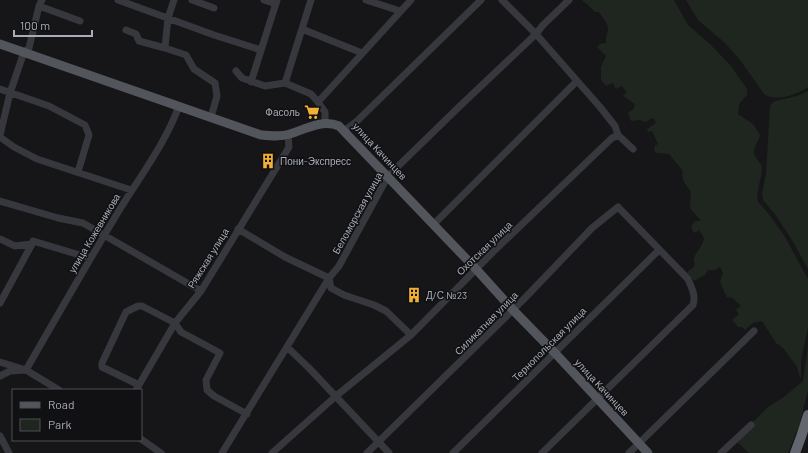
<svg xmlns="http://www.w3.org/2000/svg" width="808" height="453" font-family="Barlow,sans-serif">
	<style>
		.green { fill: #1e261f }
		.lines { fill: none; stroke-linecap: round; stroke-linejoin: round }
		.minor { stroke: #37383d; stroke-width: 7 }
		.major { stroke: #53555c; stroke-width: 9 }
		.highway { stroke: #63666e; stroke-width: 10 }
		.labels { text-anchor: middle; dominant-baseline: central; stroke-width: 3; stroke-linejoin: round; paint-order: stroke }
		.poi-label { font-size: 10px; fill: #a8adb8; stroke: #111113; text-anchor: start }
		.street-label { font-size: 10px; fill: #a8adb8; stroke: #111113 }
	</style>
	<rect width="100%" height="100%" fill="#161618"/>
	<path class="green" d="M583,0h91l14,25 22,19 21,22 16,23v6l-8,9 -1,10 15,10 7,11c-1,6 -7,12 -6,18 1,7 8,8 8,17 -1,11 -6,21 -4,32l10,11 17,24 23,42v49l-7,33v16l-1,1 -3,-11 -14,-19 -7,-5 -14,-22 -9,2 -8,7 -3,-3h-4l-6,-7 7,-6 -3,-4 5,-4 -10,-9 -4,1 -7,-16 3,-9 -3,-6 -5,3h-7l-3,5 -11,6 -7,-9 6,-4 2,-4c-5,-8 8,-16 9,-26l-5,-8 -4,3 -3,-3v-5l3,-4h6l-11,-13 1,-16c-4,-7 -11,-12 -8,-21l-14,-17 -13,-1 -2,-3 1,-4 3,-2 -6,-13 -4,1 -1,-3 9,-6 -3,-5 -8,4 -5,-2 -9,1 -3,-9 5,-2 2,-5c-4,-5 -8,-5 -12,-10l4,-2 -5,-7 -6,3 -3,-6 -7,3 -5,-6v-13l5,-11 -9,-9 3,-3 6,-1c-1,-5 1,-7 2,-13 1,-6 -6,-13 -9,-18h-4l-8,-8 -5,-3z
		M686,0h122v87c-11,8 -32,15 -44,7l-24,-34 -15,-17 -27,-23z
		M808,91v178l-16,-29 -15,-23 -14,-17 -1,-7 4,-19 4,-67 2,-4 3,-2 22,-5z
		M808,346v44l-9,36 -11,27h-39l-14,-13 33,-33 16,-10 19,-16z"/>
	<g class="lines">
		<path class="minor" d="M118,0l96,35 47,15
			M174,0l-6,18 -3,30 21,7 8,14 21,14 2,13 -6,21
			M192,0l22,8
			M264,0l12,4
			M366,0l34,11
			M502,0l34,34 64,73 15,19 3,9 15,14
			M39,6l41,15
			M302,29l60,24
			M126,30l10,4 3,7 26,7
			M236,71l6,7 23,8 20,-3 26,11 7,8
			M251,82l26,-82
			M285,83l26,-83
			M0,89l49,17 36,19 4,10 -11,37
			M325,123v-11l-7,-10 93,-102
			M345,130l12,-9 124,-121
			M0,135l10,-42 14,-41 5,-4 10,-42 3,-6
			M0,137l14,10 23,12 94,31
			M0,201l58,17 25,5 118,68
			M433,225l144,-144
			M238,229l47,28 44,21 2,10 13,7 30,10 12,6 25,24
			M0,239l15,7 17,-2 1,-3 57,17
			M0,303l32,-59
			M287,347l22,21 80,85
			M0,362l26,8 33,20
			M0,376l10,-5 16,-1c31,-54 62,-108 94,-161 21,-34 45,-65 59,-103
			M139,385l-37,-18v-4l24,-51 12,-6h4l33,17 6,9 39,21 -14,27 1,10 7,6 33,18
			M136,390l39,-67 26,-32 88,-144 -1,-12
			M0,436l9,17
			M141,439l20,14
			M222,453l107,-175 10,-12 49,-90 73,-71 75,-71 7,-9 26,-25
			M272,453l64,-57 75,-61 83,-84 118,-113 6,-3
			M367,453l156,-153 69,-72 26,-21 70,72c4,10 8,16 5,26l-151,148
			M453,453l206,-203
			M629,453l125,-122
			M721,453l30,-28"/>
		<path class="major" d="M0,44l261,91c10,1 19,2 29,-1 16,-5 32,-15 49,-8l137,143 37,41 42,43 93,100"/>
		<path class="highway" d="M795,453l6,-16 7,-22"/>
	</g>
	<defs>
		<g id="supermarket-bare" transform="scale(1.2)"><path d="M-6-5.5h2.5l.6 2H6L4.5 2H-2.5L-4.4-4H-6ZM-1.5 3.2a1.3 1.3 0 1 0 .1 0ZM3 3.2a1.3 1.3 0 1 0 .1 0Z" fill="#f2b134" stroke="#111113" stroke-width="2.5" paint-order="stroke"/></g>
		<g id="building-bare" transform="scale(1.2)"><path d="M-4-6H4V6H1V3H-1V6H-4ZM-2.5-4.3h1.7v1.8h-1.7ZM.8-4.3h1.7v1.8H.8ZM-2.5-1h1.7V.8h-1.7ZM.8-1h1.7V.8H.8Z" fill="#f2b134" stroke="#111113" stroke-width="2.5" paint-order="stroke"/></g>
	</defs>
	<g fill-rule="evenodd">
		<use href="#supermarket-bare" x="312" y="112"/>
		<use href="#building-bare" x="268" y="161"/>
		<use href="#building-bare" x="414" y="295"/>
	</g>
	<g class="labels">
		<g class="poi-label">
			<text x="300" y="112" text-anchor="end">Фасоль</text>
			<text x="280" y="161">Пони-Экспресс</text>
			<text x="426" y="295">Д/С №23</text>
		</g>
		<g class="street-label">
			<text transform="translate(380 151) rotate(47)">улица Качинцев</text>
			<text transform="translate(357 213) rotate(-61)">Беломорская улица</text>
			<text transform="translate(94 233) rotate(-59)">улица Кожевникова</text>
			<text transform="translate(484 248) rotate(-44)">Охотская улица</text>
			<text transform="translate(208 258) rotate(-58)">Ряжская улица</text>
			<text transform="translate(486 323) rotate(-45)">Силикатная улица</text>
			<text transform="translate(549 344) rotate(-45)">Тернопольская улица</text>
			<text transform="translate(602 387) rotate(47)">улица Качинцев</text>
		</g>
	</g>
	<rect x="12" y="389" width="130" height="52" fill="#111113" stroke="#4d4f55"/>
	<rect x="20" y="402" width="20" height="6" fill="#53555c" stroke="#4d4f55"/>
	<text x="48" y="409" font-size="12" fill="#a8adb8">Road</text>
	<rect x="20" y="419" width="20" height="12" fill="#1e261f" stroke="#4d4f55"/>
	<text x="48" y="429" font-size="12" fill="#a8adb8">Park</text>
	<path d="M14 30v6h78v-6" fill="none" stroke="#a8adb8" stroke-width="2"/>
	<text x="20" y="30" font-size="12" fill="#a8adb8" stroke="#111113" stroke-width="3" paint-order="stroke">100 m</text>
</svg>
